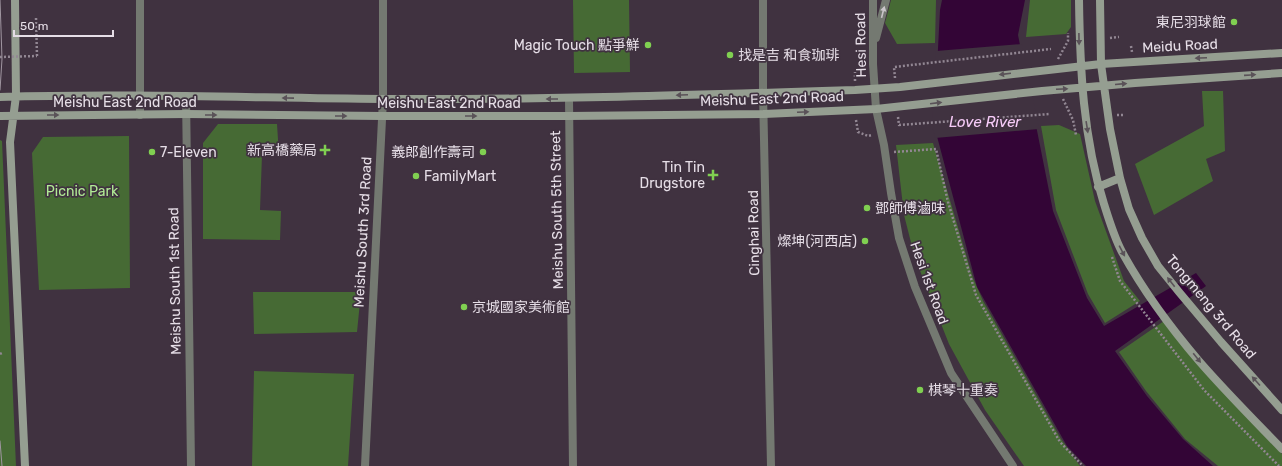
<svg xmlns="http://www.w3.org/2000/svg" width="1282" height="466" font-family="Rubik,'Noto Sans TC',sans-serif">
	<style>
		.green { fill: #466a34 }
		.water { fill: #330536 }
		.pier { fill: #403240 }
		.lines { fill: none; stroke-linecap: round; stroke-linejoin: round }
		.path { stroke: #928793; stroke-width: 2.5; stroke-dasharray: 2 2; stroke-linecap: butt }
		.lane { stroke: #747971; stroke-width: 8 }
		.street { stroke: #747971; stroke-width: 8 }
		.secondary { stroke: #959e91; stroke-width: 8 }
		.tram { stroke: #a096a1; stroke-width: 1 }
		.path-bridge { stroke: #928793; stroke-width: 2.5; stroke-dasharray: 2 2; stroke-linecap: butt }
		.oneway { fill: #cac5ca }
		.oneway2 { fill: #5a5258 }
		.poi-dot { fill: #80d051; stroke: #403240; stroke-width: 1.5 }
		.labels { text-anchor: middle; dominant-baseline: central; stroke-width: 3.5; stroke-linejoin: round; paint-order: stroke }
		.poi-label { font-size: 14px; fill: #e6dee7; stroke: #403240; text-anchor: end }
		.street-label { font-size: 14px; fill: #e6dee7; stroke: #403240 }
		.park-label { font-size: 14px; fill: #b1eb95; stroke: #403240 }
		.water-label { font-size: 15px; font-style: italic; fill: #f7ccf9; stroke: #403240 }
	</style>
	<rect width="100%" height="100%" fill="#403240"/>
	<path class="green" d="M573,0h56l1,72 -56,1z
		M891,0h45l-1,43 -38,1 -12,-21z
		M1030,0h41v27l-5,7 -40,3z
		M1202,91h21l2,60 -19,8 7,22 -59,34 -19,-51 69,-38z
		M218,124h59l2,31h-17l-2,55 21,1 -1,29 -77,-1v-96z
		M1059,125l21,9 15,67 29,80 16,20 -35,22 -17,-29 -32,-84 -15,-84z
		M129,136l1,152 -91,2 -7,-137 11,-16z
		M0,140l2,1 14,325h-16z
		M933,143l40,135 10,23 78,138 19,27h-56l-39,-56 -36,-66 -34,-86 -11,-43 -8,-70z
		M253,292h108l-4,40 -103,2z
		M1164,321l74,87 44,46v12h-64l-33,-27 -39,-48 -27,-39z
		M254,371l100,3 -6,92h-96z"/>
	<path class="water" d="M942,0h83l-7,35 35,176 34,87 17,28 92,-53 10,13 -91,65 32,45 36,43 30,27h-127l-19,-20 -90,-159 -43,-162 6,-115z"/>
	<path class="pier" d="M1022,44l17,85 -104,9 -3,-13 4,-74z"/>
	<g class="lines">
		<path class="path" d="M36,18l1,38
			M1110,38l9,-1
			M1131,46l1,6
			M1058,59l10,-18v-8
			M895,78l-1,-11 157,-18
			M855,81v-9
			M1063,99l10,21 3,15
			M1117,115h7
			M898,117l1,8 151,-11
			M856,120l2,12 10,4 4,-1
			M894,152l42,-3 12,53 28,93 84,147 23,24
			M1112,257l8,24 84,109 75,76
			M0,354l2,-1"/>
		<path class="lane" d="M140,0v115"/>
		<path class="street" d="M763,0v93l8,373
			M873,0v64l3,45 8,36 7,48 8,45 16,49 36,86 62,93
			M876,38l10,-38
			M186,96l5,370
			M569,99l4,367
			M365,466l18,-367v-99"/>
		<path class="secondary" d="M15,0l1,96 -6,46 15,324
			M1079,0c1,69 4,138 25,204 5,16 10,33 18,48 21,38 48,75 77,109 26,30 55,59 83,88
			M1100,0l1,64 9,65 10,49 9,31 13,29 16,28 21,26 42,50 61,68
			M0,97c127,-4 255,1 382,2 158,1 316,-4 473,-9l45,-3 201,-23 181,-11
			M0,116l186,-2 196,2h187l195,-2 112,-5 166,-18 93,-8 147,-10
			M1098,187l22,-9"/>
		<path class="tram" d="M0,90l2,-31 -2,-59
			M0,441l2,25"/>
		<path class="path-bridge" d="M0,57l37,-1"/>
	</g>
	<defs><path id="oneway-solid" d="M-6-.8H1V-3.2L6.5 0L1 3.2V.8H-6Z"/></defs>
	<use class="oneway" href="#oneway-solid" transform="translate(883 12) rotate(-76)"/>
	<g class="oneway2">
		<use href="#oneway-solid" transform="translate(1079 39) rotate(89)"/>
		<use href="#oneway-solid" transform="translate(1201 58) rotate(177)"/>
		<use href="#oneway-solid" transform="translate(1005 74) rotate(173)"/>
		<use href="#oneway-solid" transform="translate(1250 75) rotate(-4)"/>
		<use href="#oneway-solid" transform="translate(1121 84) rotate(-5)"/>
		<use href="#oneway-solid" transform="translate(1062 89) rotate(-3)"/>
		<use href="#oneway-solid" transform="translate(682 95) rotate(178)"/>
		<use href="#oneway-solid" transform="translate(288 98) rotate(-179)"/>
		<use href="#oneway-solid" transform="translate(552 99) rotate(180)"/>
		<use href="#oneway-solid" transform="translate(936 103) rotate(-7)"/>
		<use href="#oneway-solid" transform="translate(803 112) rotate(-3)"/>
		<use href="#oneway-solid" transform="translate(53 115)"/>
		<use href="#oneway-solid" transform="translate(211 115)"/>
		<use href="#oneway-solid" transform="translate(341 116)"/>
		<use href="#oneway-solid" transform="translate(471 116)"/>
		<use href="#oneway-solid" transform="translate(1087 127) rotate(81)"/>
		<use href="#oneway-solid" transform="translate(1122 251) rotate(62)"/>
		<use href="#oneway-solid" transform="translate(1171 282) rotate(-128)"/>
		<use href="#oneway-solid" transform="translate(1197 358) rotate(51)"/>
		<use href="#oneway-solid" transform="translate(1256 381) rotate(-132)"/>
	</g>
	<g class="poi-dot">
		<circle cx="1234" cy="22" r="4"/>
		<circle cx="648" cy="45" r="4"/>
		<circle cx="730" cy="55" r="4"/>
		<path d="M323 144h4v4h4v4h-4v4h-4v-4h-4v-4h4z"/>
		<circle cx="152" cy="152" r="4"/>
		<circle cx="483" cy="152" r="4"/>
		<path d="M711 169h4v4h4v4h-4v4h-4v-4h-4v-4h4z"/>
		<circle cx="416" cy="176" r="4"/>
		<circle cx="867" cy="208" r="4"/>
		<circle cx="865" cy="241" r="4"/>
		<circle cx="464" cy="307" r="4"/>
		<circle cx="920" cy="390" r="4"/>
	</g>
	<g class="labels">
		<g class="poi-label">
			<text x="1226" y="22">東尼羽球館</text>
			<text x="640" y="45">Magic Touch 點爭鮮</text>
			<text x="738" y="55" text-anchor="start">找是吉 和食珈琲</text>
			<text x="317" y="150">新高橋藥局</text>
			<text x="160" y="152" text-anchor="start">7-Eleven</text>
			<text x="475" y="152">義郎創作壽司</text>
			<text x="705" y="167">Tin Tin<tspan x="705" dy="16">Drugstore</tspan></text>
			<text x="424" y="176" text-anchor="start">FamilyMart</text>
			<text x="875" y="208" text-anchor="start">鄧師傅滷味</text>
			<text x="857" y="241">燦坤(河西店)</text>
			<text x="472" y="307" text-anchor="start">京城國家美術館</text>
			<text x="928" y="390" text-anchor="start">棋琴十重奏</text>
		</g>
		<g class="street-label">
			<text transform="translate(861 45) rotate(-91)">Hesi Road</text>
			<text transform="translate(1180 46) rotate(-3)">Meidu Road</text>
			<text transform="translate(772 99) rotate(-2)">Meishu East 2nd Road</text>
			<text x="125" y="102">Meishu East 2nd Road</text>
			<text x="449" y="103">Meishu East 2nd Road</text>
			<text transform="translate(557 210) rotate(-91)">Meishu South 5th Street</text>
			<text transform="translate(363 232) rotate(-87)">Meishu South 3rd Road</text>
			<text transform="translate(754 233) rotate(-91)">Cinghai Road</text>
			<text transform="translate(175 281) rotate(-91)">Meishu South 1st Road</text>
			<text transform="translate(929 283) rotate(70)">Hesi 1st Road</text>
			<text transform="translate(1211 307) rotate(50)">Tongmeng 3rd Road</text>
		</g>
		<g class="park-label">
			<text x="82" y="191">Picnic Park</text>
		</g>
		<g class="water-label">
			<text x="985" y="122">Love River</text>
		</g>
	</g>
	<path d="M14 30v6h99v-6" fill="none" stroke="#e6dee7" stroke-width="2"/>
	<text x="20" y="30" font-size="12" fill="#e6dee7" stroke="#403240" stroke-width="3" paint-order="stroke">50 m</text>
</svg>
